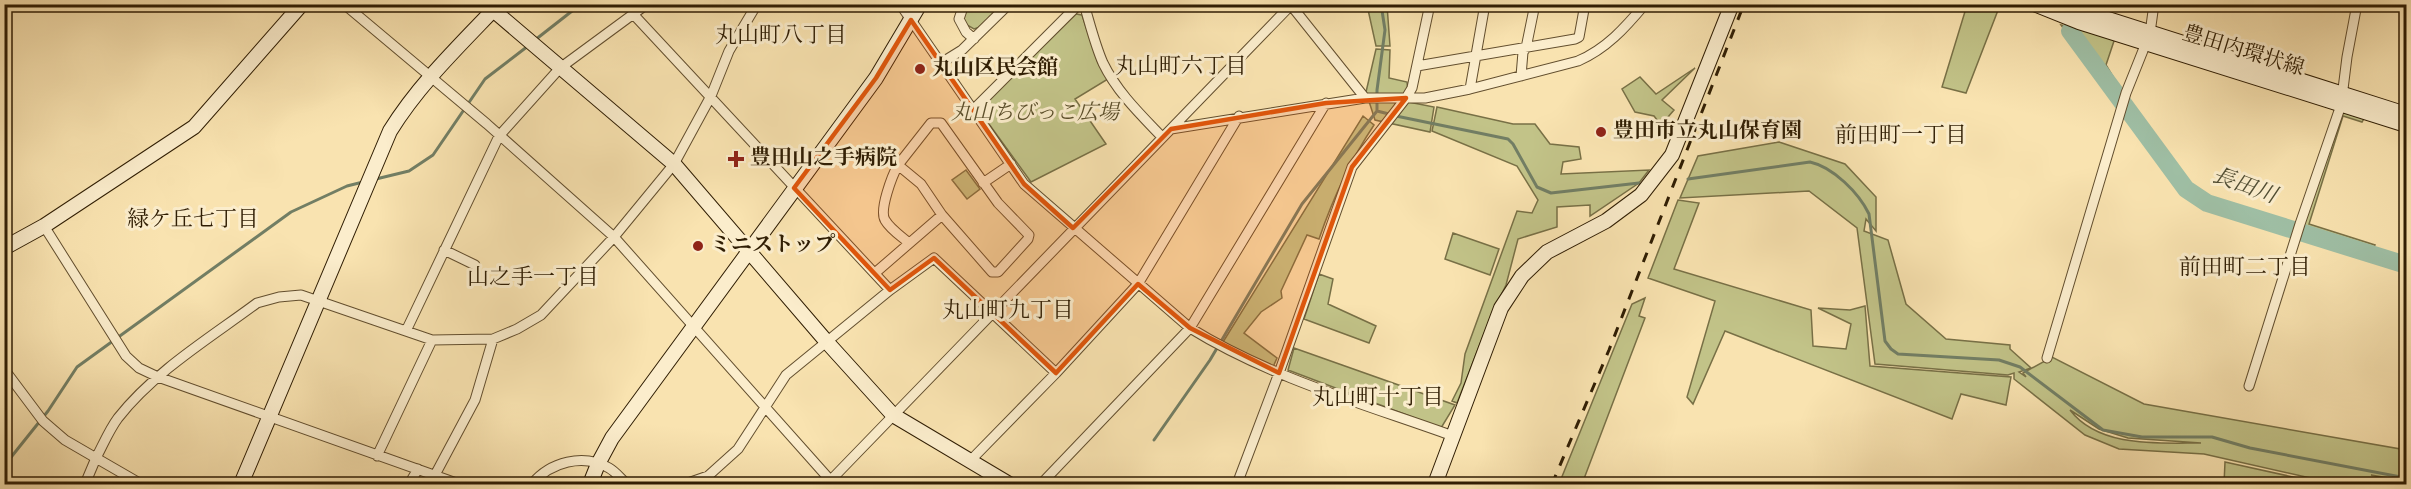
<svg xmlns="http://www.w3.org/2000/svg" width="2411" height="489" font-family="'Sorts Mill Goudy','Noto Serif JP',serif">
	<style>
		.green { fill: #c2c388; stroke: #787046; stroke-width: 1.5; fill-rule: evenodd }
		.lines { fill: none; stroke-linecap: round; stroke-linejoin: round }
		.stream { stroke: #727e64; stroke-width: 3 }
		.river { stroke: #9fbfa5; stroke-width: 18 }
		.street-casing { stroke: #624e2e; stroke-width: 11 }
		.secondary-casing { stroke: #2f1d03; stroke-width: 16 }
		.street { stroke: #fbedcc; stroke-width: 9 }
		.secondary { stroke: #fbedcc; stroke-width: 14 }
		.rail { stroke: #2f1d03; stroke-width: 3; stroke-dasharray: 10 10; stroke-linecap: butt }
		.marked { fill: #df560c; fill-opacity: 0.2; stroke: #df560c; stroke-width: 4.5; stroke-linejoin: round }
		.poi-dot { fill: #8f2418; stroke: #fbedcc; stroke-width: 2 }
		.labels { text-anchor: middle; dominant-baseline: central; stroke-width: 6; stroke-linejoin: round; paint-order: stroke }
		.street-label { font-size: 21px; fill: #2f1d03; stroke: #fbedcc }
		.poi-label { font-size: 21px; font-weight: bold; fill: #2f1d03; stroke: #fbedcc; text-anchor: start }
		.park-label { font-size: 21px; font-style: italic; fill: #5b4f2b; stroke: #fbedcc }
		.neighbourhood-label { font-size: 22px; fill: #2f1d03; stroke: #fbedcc }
		.water-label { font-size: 22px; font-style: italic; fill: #514e34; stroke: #fbedcc }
	</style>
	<rect width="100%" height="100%" fill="#f9e3b0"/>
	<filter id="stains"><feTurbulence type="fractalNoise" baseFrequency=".00333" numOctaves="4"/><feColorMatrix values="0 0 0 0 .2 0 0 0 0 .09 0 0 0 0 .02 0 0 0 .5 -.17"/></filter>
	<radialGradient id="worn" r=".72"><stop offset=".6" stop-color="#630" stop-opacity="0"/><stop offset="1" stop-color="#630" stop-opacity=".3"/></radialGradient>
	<path class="green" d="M968,5h34l-22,22 -6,2 -7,-4 -4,-6z
		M1367,5h20l3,41h-14z
		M1967,5h33l-34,88 -24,-6z
		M1076,14l6,1 16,48 10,16 -33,20 31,45 -75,38 -50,-69 1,-7z
		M2061,25l54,13 -9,27 18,30 -5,10z
		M1376,49l14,1 -1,28 18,4 2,20 25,5 -4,25 -55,-12 -9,-28z
		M1695,68l-33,32 12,10 -13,15 -7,-9 -19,-4 -13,-23 18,-12 16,17z
		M1437,107l76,17h22l15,20 29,3 2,12 -18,3 -2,12 88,-4 -10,13 -49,33v-11l-33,2v20l-39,12 -12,46 -15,31 -34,87 -5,-2 9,-18 4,-29 52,-143 15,2 6,-13 -21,-34 -85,-35z
		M2343,109l23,6 -4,7 -19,-6 -34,108 66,21 -3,5 -70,-24z
		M1363,116l11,9c-24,36 -41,73 -55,114l-12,-4 -26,56 1,7 -21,14 -17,21 33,25 -4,9 -50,-25z
		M1779,142l66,22 31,33v34l-10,-12 -2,12 24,9 18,64 40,35 64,6v4l21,19 -12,4 7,5 -3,-4 29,-16 92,47 262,46v31l-35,-6 35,8v1h-69l-133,-30 -85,-5 -34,-14 -71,-56v-6l-6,2 -133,-11 -18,-136 -48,-37 -129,7 18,-42zM2070,410l29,19 29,9 73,5c-43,0 -102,5 -131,-33z
		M966,170l14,19 -13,10 -15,-19z
		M1678,200l21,3 -25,66 137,41 2,36 33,3 5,-25 -33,-16 32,2 15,-4 5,60 141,11 -5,28 -45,-11 -9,25 -227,-88 -32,73 -6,-7 28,-96 -67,-23z
		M1453,233l46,16 -9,26 -45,-16z
		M1319,274l14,5 -5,25 48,22 -7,17 -65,-24z
		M1645,298l-6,18 6,2 -63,166h-23l73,-180z
		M1294,348l161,57 -14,23 -153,-58z
		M2225,462l100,22h-101z"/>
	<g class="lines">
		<path class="stream" d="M535,40l46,-36
			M1377,111l12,3
			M1396,116l112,23 5,5 24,43 14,6 88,-10
			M376,179l33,-8 24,-16 52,-76 43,-33
			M1688,179l122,-17c23,5 49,31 59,52l16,127 6,8 7,5 101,6 21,7 83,63 39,7h70l38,11 156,30
			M1154,440l56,-80 92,-156 75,-93v-21l8,-60 -4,-26
			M4,466l44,-55 29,-44 214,-155 56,-26 16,-4"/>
		<path class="river" d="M2070,31l116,158 21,14 199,62"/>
		<g class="street-casing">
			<path id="street" d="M344,4l143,120 127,113 217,244 5,3
				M900,4l124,180 166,144c81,50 174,76 263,108
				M964,4l-5,15 7,13 8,7
				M1084,4c6,20 11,41 19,59 14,29 37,51 59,74
				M1290,4l75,94
				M4,7l5,-3
				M634,15l256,275
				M941,63l21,-13 47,-46
				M1417,66l158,-27 4,-2 6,-33
				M1521,76l2,-24 3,-4 9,-44
				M1470,89l15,-85
				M973,110l106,-106
				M1171,129l194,-31h60l45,-9 108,-28c28,-12 47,-33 67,-57
				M898,165c-6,11 -19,45 -13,55 5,9 17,17 24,23
				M983,183l28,-19
				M44,226l82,130 13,12 19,9 301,107
				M444,250l31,15
				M875,273l67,-58 50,57h6l30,-33 1,-4 -31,-32 -57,-80h-10l-33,42 23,19 21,31
				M406,331l93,-195 61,-68 87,-64
				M2047,358l79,-265 24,-60 4,-29
				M4,369l39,52 22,19 31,18c7,-13 13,-28 22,-40 37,-47 92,-80 139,-115l22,-6 22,-2 131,45 61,-1 24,-10 24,-14 73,-78 60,-73 37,-68 18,-45 28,-47
				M2249,386l51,-162 41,-119 6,-48 10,-53
				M377,456l55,-116
				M969,462l87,-89 82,-89 101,-168
				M435,475l40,-75 18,-61
				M85,484l11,-26 45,26
				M409,484l9,-15
				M532,484c18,-22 51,-31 77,-16 7,4 12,11 18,16
				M685,484l23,-8 30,-27 48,-74 104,-85 44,-32 122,115
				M827,484l465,-480
				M1041,484l149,-156 136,-225
				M1237,484l42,-111 73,-206 54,-69 6,-10 18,-84"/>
		</g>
		<g class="secondary-casing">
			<path id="secondary" d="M486,4l188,160 152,177 67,74 116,69
				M2034,4l45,18 327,103
				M2061,4l345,110
				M4,248l40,-22 150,-99 108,-123
				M241,484l149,-353c29,-47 70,-86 108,-126
				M590,484l8,-20 14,-26 264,-360 44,-74
				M1435,484l66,-176 21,-32 25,-24 59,-31 35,-26 31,-40 60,-151"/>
		</g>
		<use href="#street" class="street"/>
		<use href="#secondary" class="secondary"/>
		<path class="rail" d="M1552,484l57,-134 135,-346"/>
	</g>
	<path class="marked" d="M911,20l113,164 49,44 98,-99 155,-26 80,-5 -54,69 -73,206 -89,-45 -52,-44 -82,89 -122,-115 -44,32 -96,-102 82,-110z"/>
	<g class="poi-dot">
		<circle cx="920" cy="69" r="6"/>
		<circle cx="1601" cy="132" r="6"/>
		<path d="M733 150h6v6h6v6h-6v6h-6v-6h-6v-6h6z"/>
		<circle cx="698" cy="246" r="6"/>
	</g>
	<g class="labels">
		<g class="street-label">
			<text transform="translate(2243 52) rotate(17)">豊田内環状線</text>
		</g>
		<g class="poi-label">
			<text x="932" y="69">丸山区民会館</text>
			<text x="1613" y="132">豊田市立丸山保育園</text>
			<text x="750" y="159">豊田山之手病院</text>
			<text x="710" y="246">ミニストップ</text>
		</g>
		<g class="park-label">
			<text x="1035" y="114">丸山ちびっこ広場</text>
		</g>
		<g class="neighbourhood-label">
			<text x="781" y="37">丸山町八丁目</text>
			<text x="1181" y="68">丸山町六丁目</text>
			<text x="1901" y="137">前田町一丁目</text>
			<text x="193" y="221">緑ケ丘七丁目</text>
			<text x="2245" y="269">前田町二丁目</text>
			<text x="533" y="279">山之手一丁目</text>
			<text x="1008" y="312">丸山町九丁目</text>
			<text x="1378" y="399">丸山町十丁目</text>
		</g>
		<g class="water-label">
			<text transform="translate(2244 187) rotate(20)">長田川</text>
		</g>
	</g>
	<rect width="2411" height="489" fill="none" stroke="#f9e3b0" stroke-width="24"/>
	<rect x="6" y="6" width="2399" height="477" fill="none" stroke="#2f1d03" stroke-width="3"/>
	<rect x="12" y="12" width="2387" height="465" fill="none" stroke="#2f1d03" stroke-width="1.5"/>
	<rect width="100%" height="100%" filter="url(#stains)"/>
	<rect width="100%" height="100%" fill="url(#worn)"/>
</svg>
